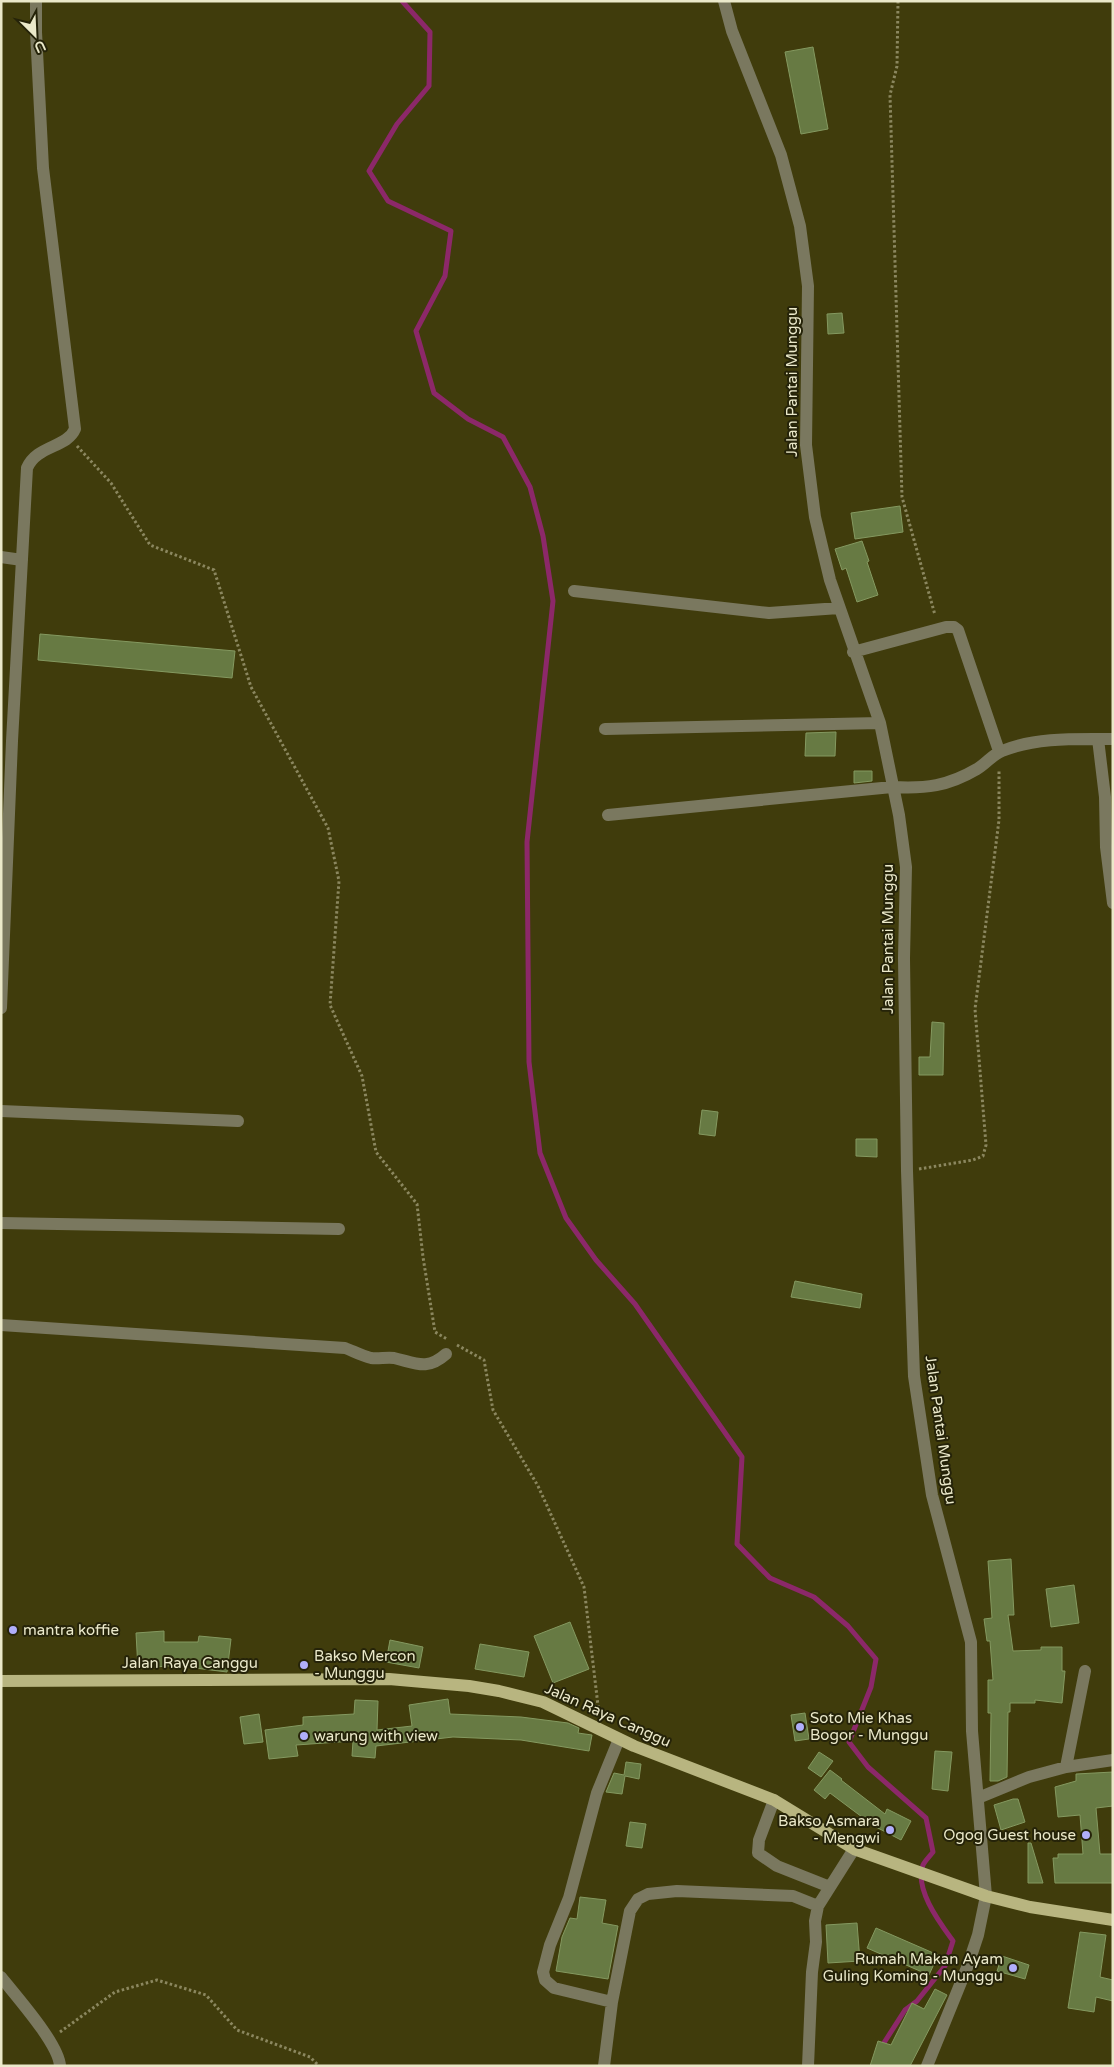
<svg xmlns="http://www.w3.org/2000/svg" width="1114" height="2067" font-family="'Varela Round',sans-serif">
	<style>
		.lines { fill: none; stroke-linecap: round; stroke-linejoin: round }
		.stream { stroke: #8c2869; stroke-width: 5 }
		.building { fill: #677a43; stroke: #849960 }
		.path { stroke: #8b875f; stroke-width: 3; stroke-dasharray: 2.5 2.5; stroke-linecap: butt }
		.minor { stroke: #7a785f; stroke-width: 12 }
		.major { stroke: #b8b580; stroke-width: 12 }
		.poi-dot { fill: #b0aefa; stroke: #252309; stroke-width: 2 }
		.labels { text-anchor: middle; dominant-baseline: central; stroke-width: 4; stroke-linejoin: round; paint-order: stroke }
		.street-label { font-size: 15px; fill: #ebe9ca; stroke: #252309 }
		.poi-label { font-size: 15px; fill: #ebe9ca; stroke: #252309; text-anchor: start }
	</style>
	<rect width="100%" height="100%" fill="#403c0c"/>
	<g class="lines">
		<path class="stream" d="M402,1l28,31 -1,54 -32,38 -28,47 19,30 63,30 -6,45 -29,55 18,62 34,26 35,18 27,50 13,49 10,65 -26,241 2,220 11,91 26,65 30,42 39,44 107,153 -5,87 33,34 44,19 34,29 28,33 -5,28 -22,55 19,25 58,51 7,34c-3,4 -8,9 -10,13 -9,24 17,58 30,76l-8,25 -28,35 -12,9 -25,39"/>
	</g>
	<path class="building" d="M813,47l15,82 -27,5 -16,-82z
		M842,313l2,20 -16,1 -1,-20z
		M900,506l3,26 -48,7 -4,-26z
		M862,541l7,20 -2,1 11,33 -21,7 -11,-34 -4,2 -7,-21z
		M40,634l195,17 -3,27 -194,-18z
		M836,732l-1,24h-30l1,-23z
		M854,771h18v10l-18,2z
		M932,1022l12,1 -1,52h-24v-18h11z
		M702,1110l16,2 -3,24 -16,-2z
		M856,1139h21v18l-21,-1z
		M795,1281l67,13 -2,14 -69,-11z
		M1011,1559l3,56h-6l5,36 28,-1v-3h21v24h3l-3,32 -27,-3v3h-25v9h-2l-1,65 -9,4h-8l1,-68h-3v-33h5l-3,-39h-3l-3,-22 8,-1 -4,-57z
		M1074,1585l5,38 -28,4 -5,-38z
		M570,1622l19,47 -36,14 -19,-47z
		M164,1631v11h34l1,-6 32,3 -4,33 -32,-4 1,-3 -30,1 -28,3 -2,-36z
		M390,1640l33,7 -4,21 -33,-6z
		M480,1644l49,8 -5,25 -49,-8z
		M448,1699l2,15 71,3 47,6 11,5 -1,5 14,2 -3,16 -68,-11 -68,-3 -77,9 -1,12 -23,-2 1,-15 -57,4 2,11 -29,3 -4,-29 38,-5v-8l51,-3 1,-14 23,1 -1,29 35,-4 -3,-21z
		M805,1713l4,26 -14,2 -4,-26z
		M259,1714l4,28 -19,2 -4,-27z
		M935,1751l17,1 -4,39 -16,-2z
		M819,1752l14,9 -12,16 -13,-9z
		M626,1762l15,2 -2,15 -14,-3 -3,18 -16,-2 8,-19 10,2z
		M830,1770l12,9 -1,1 44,34 2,-5 24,12 -10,19 -27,-14 -44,-33 -5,6 -11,-9z
		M1113,1772v34l-17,2 4,46h13v29h-58l-2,-25h5v-4h25l-3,-39 -22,2 -3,-30 21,-6v-7z
		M1013,1799h5l7,23 -24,8 -7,-25z
		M630,1822l16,2 -4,24 -16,-2z
		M1028,1843h3l12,40h-15z
		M580,1897l26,3 -4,23 16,3 -10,53 -52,-8 6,-34 8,-19 7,1z
		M857,1923l3,38 -32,2 -2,-38z
		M876,1928l62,27 -9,20 -62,-27z
		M1080,1932l26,3 -6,42 13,3v21l-17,-4 -2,15 -26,-4z
		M1002,1956l27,9 -4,14 -28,-8z
		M935,1989l12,6 -37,71h-40l8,-25 13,4 21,-42 12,6z"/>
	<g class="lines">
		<path class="path" d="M898,1l-1,65 -7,29 12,402 33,118
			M77,446l34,37 39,62 64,25 37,117 77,141 11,53 -9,124 32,71 14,76 41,52 6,53 12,75 12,7
			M919,1169l54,-9 10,-4 3,-11 -11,-136 24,-189v-51
			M457,1345l27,15 9,50 45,76 46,101 15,127
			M60,2032l55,-40 42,-12 49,15 31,35 73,27 9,9"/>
		<path class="minor" d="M724,1l8,30 49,124 19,71 8,60 -2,159 9,72 15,63 50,143 19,92 7,52 -2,91 3,213 7,205 18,119 39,147 1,89 14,165 -8,39 -10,30 -41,101
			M1,557l21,3
			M574,591l195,22 70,-5
			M853,652l93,-25h8l4,3 41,121
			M605,729l275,-6
			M1098,739l7,58 1,50 7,56
			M608,815l284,-28c34,2 56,-1 85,-18 9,-5 16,-15 25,-18 34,-14 75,-12 111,-12
			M1,1008l11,-267 15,-273c10,-23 40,-20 48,-39l-32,-261 -7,-136v-31
			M1,1111l237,10
			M1,1223l338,6
			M1,1325l344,23c8,3 17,8 26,10 7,1 16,-1 23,0 22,5 33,13 52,-4
			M1066,1767l19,-96
			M978,1798l51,-21 37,-10 47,-7
			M774,1800l-15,40 -1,13 19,13 53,21
			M818,1906l36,-57
			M1,1977c15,19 58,67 59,89
			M612,2002l-58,-14 -9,-8 -2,-8 7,-27 19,-47 28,-105 22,-54
			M604,2066l8,-64 18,-91 8,-12 10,-5 29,-3 116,5 25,10 -3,15 1,21 -4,30 -4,94"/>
		<path class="major" d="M1,1681l388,-2 80,7 30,5 44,11 91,44 140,54 80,49 132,47 44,11 83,13"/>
	</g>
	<g class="poi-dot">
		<circle cx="13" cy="1630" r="5"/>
		<circle cx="304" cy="1665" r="5"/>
		<circle cx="800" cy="1727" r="5"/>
		<circle cx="304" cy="1736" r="5"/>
		<circle cx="890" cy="1830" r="5"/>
		<circle cx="1086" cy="1835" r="5"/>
		<circle cx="1013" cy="1968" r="5"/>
	</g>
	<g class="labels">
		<g class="street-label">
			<text transform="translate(792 382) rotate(-90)">Jalan Pantai Munggu</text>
			<text transform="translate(888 939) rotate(-90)">Jalan Pantai Munggu</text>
			<text transform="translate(941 1430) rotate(82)">Jalan Pantai Munggu</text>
			<text x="190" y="1663">Jalan Raya Canggu</text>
			<text transform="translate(608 1715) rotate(24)">Jalan Raya Canggu</text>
		</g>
		<g class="poi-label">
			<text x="23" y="1630">mantra koffie</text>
			<text x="314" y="1656">Bakso Mercon<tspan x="314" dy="17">- Munggu</tspan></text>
			<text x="810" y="1718">Soto Mie Khas<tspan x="810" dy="17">Bogor - Munggu</tspan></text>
			<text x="314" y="1736">warung with view</text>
			<text x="880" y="1821" text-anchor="end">Bakso Asmara<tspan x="880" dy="17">- Mengwi</tspan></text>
			<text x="1076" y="1835" text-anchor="end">Ogog Guest house</text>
			<text x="1003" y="1959" text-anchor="end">Rumah Makan Ayam<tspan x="1003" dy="17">Guling Koming - Munggu</tspan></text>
		</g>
	</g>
	<rect width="1114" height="2067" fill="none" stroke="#ebe9ca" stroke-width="5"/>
	<g transform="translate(35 35) rotate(156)" stroke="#252309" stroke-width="4" paint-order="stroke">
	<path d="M0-4L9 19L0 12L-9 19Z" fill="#ebe9ca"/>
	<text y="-8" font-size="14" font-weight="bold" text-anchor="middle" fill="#ebe9ca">U</text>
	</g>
</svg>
